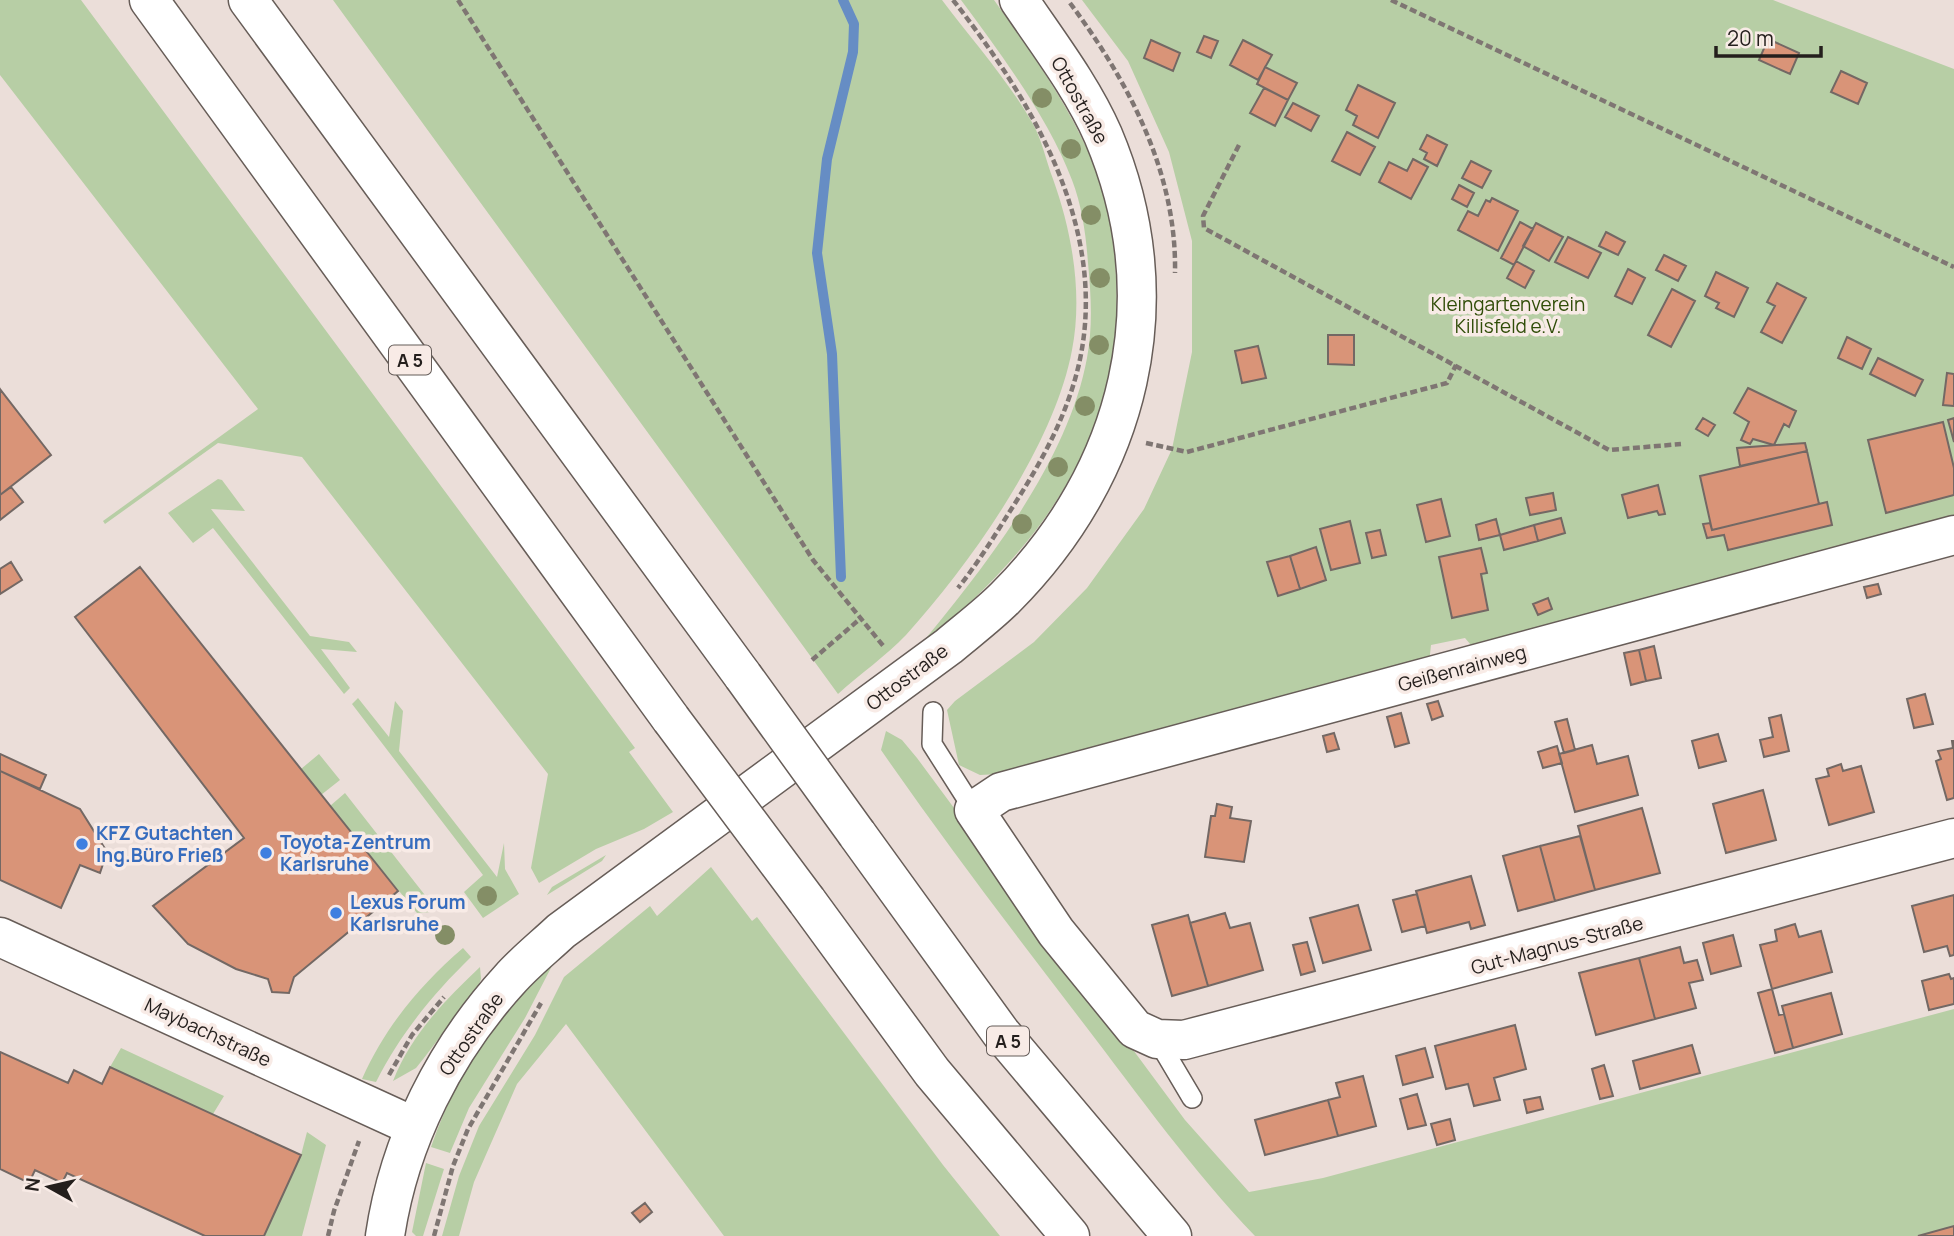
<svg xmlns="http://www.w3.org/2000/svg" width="1954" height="1236" font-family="Manrope,sans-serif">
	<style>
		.green { fill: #b7cea5 }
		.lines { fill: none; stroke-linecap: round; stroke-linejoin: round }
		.stream { stroke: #668dc4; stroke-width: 10 }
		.building { fill: #d99478; stroke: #736864; stroke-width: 2 }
		.lane-casing { stroke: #675d58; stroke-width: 22 }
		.street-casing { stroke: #675d58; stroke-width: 41 }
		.secondary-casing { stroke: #675d58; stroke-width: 41 }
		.highway-casing { stroke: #675d58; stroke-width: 41 }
		.path { stroke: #7f7673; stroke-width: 4.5; stroke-dasharray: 7 3.5; stroke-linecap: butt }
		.lane { stroke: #fff; stroke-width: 19 }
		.street { stroke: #fff; stroke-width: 38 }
		.secondary { stroke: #fff; stroke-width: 38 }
		.highway { stroke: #fff; stroke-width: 38 }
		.highway-bridge-casing { stroke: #675d58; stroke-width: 41; stroke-linecap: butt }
		.highway-bridge { stroke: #fff; stroke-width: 38 }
		.tree { fill: #848e66 }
		.shop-dot { fill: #3f7fe0; stroke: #f8ebe6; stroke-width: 2.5 }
		.labels { text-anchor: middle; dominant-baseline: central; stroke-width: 7; stroke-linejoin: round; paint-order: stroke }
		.shield { fill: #f8ebe6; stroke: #645c59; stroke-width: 2 }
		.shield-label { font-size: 18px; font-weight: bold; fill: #241f1d }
		.street-label { font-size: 19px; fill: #241f1d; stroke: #f8ebe6 }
		.park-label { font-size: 19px; fill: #304d08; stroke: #f8ebe6 }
		.shop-label { font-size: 19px; font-weight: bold; fill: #366cbe; stroke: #f8ebe6; text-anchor: start }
	</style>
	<rect width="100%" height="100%" fill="#ebded9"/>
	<path class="green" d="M0,0h81l554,748 -6,4 44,60 -29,17 -48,20 -57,34 -8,-15 17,-94 -246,-317 -84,-14 -113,81 -2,-3 155,-112 -258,-334z
		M333,0h609c30,40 66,80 91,124 9,16 13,37 20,55 19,53 30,115 19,171 -18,96 -101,213 -166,285 -20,21 -46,39 -68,59z
		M961,0h33c35,49 70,98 95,153 18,38 25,83 27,124 9,162 -78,273 -198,371 66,-80 150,-186 169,-290 6,-31 4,-64 1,-95 -2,-28 -6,-57 -16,-83 -24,-63 -71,-126 -111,-180z
		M1082,0h691l181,69v453l-478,129 -11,-13 -34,7 -2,19 -411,109 -38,2 -21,-10 -12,-55 8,-9 79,-59 53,-54 57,-79 28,-60 20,-97v-111l-23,-89 -41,-91z
		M218,479l4,1 23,31 -34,-2 99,127 39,6 8,10 -36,-3 29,39 -6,6 -131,-166 -20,15 -25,-30z
		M358,698l31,39 6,-36 8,10 -4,40 98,126 7,-34 1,26 14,25 -36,24 -19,-26 19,-17 -131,-171z
		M886,731l16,9 15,18 268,362 64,72 74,-14 631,-169v217l-36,10h-663c-62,-65 -116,-140 -171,-212 -69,-90 -138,-180 -203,-274z
		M319,754l21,26 -19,15 -20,-26z
		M345,793l90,115 -4,4 -14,1 -87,-107z
		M606,855l-4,6 -55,34 5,-8z
		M711,867l41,54 5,-4 186,248 57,71h-276l-158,-212 -49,60 -43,98 -15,54h-17l17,-60 20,-50 56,-91 29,-58 86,-71 7,10z
		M463,948l8,9c-39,38 -70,76 -95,125l-14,-3c23,-52 58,-94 101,-131z
		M554,962l-29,56 -56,90 -19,45 -19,-6c24,-71 67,-136 123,-185z
		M480,967l1,12 -3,8 -54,71 -8,10 -23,13c18,-46 51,-80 87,-114z
		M121,1048l103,48 -11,18 -103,-47z
		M307,1132l19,13 -24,91h-38l37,-81z
		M426,1163l18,6 -21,67h-7l-4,-4z"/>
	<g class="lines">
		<path class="stream" d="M841,577l-9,-223 -15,-101 10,-94 26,-107 1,-28 -11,-24"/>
	</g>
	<path class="building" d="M1204,36l14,5 -7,17 -14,-6z
		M1768,39l31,14 -9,21 -31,-14z
		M1151,40l29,13 -7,18 -29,-13z
		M1243,40l29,15 -14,25 -28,-15z
		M1265,67l32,16 -9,17 -31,-16z
		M1841,71l26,12 -9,21 -27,-12z
		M1358,85l37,18 -17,35 -25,-13 4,-9 -11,-6z
		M1264,88l24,12 -13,26 -25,-13z
		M1293,103l26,13 -8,15 -26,-14z
		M1347,132l28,15 -15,28 -28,-14z
		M1427,135l20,10 -10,21 -13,-7 3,-6 -7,-4z
		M1413,159l15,8 -17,32 -32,-17 10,-20 18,9z
		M1471,161l20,10 -9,17 -20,-10z
		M1459,185l15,8 -7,14 -15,-8z
		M1492,198l26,13 -20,40 -40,-21 10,-19 10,5 8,-16 4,2z
		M1520,222l13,7 -19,36 -13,-7z
		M1536,223l27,14 -14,24 -26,-15z
		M1606,232l19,10 -7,13 -19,-9z
		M1568,237l33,16 -13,25 -33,-16z
		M1664,255l22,11 -8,15 -22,-11z
		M1516,261l18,10 -9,17 -18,-10z
		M1628,269l17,9 -13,26 -17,-8z
		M1716,272l32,16 -14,29 -18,-9 3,-5 -14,-7z
		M1777,283l29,15 -24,45 -21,-11 14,-26 -8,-4z
		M1672,289l23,12 -24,46 -23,-12z
		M1328,335h26v30l-26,-1z
		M1847,337l24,12 -9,20 -24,-11z
		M1258,346l8,32 -24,5 -7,-32z
		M1878,358l45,22 -8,16 -45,-22z
		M1947,373l7,1v32l-11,-1z
		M1748,388l48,23 -7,16 -5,-3 -10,21 -21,-6 -3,5 -9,-4 8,-18 -15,-9z
		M0,389l51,66 -51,40z
		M1703,418l12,7 -7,11 -12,-7z
		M1954,418v24l-6,-22z
		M1943,422l11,46v27l-68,18 -18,-73z
		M1805,443l2,8 -67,15 -3,-18z
		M1807,451l12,53 -107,26 -12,-54z
		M1658,485l7,29 -6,1 -2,-4 -29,7 -6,-23z
		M11,487l12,15 -23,18v-25z
		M1553,493l3,17 -26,5 -4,-17z
		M1441,499l9,37 -24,6 -9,-37z
		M1827,502l5,23 -104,25 -4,-15 -17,3 -4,-14 7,-1 2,7z
		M1561,518l4,15 -27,8 -4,-16z
		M1496,519l4,16 -21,5 -3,-15z
		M1350,521l10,42 -29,7 -11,-41z
		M1534,525l4,16 -34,9 -4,-15z
		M1380,530l6,25 -14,3 -6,-25z
		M1316,547l10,33 -26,9 -10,-33z
		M1481,548l6,25 -6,1 7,36 -36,8 -13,-61z
		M1290,556l10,33 -22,7 -11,-34z
		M11,562l11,18 -22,14v-25z
		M140,567l258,324 -104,86 -5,16 -17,-1 -4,-13 -32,-10 -48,-25 -35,-38 91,-68 -169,-221z
		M1878,584l3,10 -14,4 -3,-11z
		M1548,598l4,11 -14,6 -5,-11z
		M1654,646l7,32 -15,3 -7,-31z
		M1639,650l7,31 -15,4 -7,-32z
		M1925,694l8,30 -19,4 -7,-29z
		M1438,701l5,15 -11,4 -5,-16z
		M1401,713l8,30 -14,4 -8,-30z
		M1781,715l8,36 -25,6 -4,-17 13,-3 -4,-19z
		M1567,719l8,31 -11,3 -9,-31z
		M1334,733l5,16 -12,3 -4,-16z
		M1718,734l8,27 -27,7 -7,-27z
		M1952,741h2v57l-7,2 -11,-39 5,-2 -3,-8 15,-3z
		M1592,745l5,19 31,-8 10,39 -63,17 -16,-58z
		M1557,746l5,17 -19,5 -5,-16z
		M0,754l46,21 -6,14 -40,-18z
		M1841,764l2,7 18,-5 13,46 -45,13 -13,-46 13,-3 -2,-7z
		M0,771l80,38 27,43 -7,21 -20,-8 -19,43 -61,-28z
		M1763,790l13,50 -50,13 -13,-49z
		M1217,804l15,3 -2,11 21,3 -7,41 -39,-5 6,-41h4z
		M1642,808l18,65 -65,17 -17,-64z
		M1580,836l15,54 -40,11 -15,-55z
		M1540,846l15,55 -37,10 -15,-55z
		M1471,876l14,49 -14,4 -2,-7 -42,11 -11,-42z
		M1417,894l8,32 -23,6 -9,-32z
		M1954,895v60l-4,1 -3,-10 -23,6 -12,-46z
		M1358,905l13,45 -48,13 -13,-45z
		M1225,913l5,15 20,-5 13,47 -55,16 -18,-63z
		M1188,915l20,71 -36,10 -20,-71z
		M1795,924l4,13 22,-6 11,41 -60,17 -12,-44 17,-4 -2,-11z
		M1733,935l8,31 -30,8 -8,-31z
		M1307,942l8,29 -14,4 -8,-30z
		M1680,947l4,16 13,-3 6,20 -14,3 7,25 -41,11 -16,-61z
		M1639,958l16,61 -59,16 -17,-62z
		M1949,974l2,5 3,-1v26l-25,6 -7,-29z
		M1772,989l7,26 5,-1 9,34 -18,5 -17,-60z
		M1831,993l11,41 -49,14 -11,-42z
		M1515,1025l11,44 -32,9 6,22 -26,6 -6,-22 -22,5 -11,-43z
		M1692,1045l8,28 -60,16 -7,-28z
		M1425,1048l8,29 -30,8 -7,-29z
		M0,1052l68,31 6,-13 28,14 8,-17 191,88 -37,81h-59l-138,-63 -5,10 -27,-13 -6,13 -29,-14z
		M1604,1065l9,31 -13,3 -8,-30z
		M1363,1076l13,50 -38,10 -10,-36 12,-3 -4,-14z
		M1417,1094l9,31 -18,4 -8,-30z
		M1540,1097l3,12 -16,4 -3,-13z
		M1328,1100l10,36 -73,19 -10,-35z
		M1450,1119l5,21 -18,5 -6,-21z
		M645,1203l7,9 -12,10 -8,-9z
		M1954,1226v10h-36z"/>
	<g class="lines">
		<g class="lane-casing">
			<path id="lane" d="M933,712l-1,32 42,66
				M1157,1039l35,59"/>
		</g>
		<g class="street-casing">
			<path id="street" d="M1954,535l-953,257 -27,18 82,122 79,97 22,10 27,1 770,-202
				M0,937l415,190"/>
		</g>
		<g class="secondary-casing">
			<path id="secondary" d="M385,1236c14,-95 60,-186 125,-257 15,-17 34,-32 51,-48l388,-285c19,-16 39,-31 56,-48 126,-126 168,-298 98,-463 -21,-48 -55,-92 -84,-135"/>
		</g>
		<g class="highway-casing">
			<path id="highway" d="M149,0l522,719
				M248,0l495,676
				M857,834l144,199 171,203
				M807,901l125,171 138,164"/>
		</g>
		<path class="path" d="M458,0l355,560 72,88
			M953,0c87,111 168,250 117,395 -14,41 -35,77 -58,113 -17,27 -34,55 -54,80
			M1391,0l563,267
			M1070,3c58,78 107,169 105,270
			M1239,145l-36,71 1,12 405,222 72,-6
			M1146,443l41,9 260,-69 9,-18
			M812,660l49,-42
			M389,1075l23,-40 32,-38
			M328,1236l6,-25 25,-70
			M434,1236l19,-70 15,-37 73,-126"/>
		<use href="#lane" class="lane"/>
		<use href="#street" class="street"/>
		<use href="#secondary" class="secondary"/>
		<use href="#highway" class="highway"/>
		<g class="highway-bridge-casing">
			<path id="highway-bridge" d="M743,676l114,158
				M671,719l136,182"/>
		</g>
		<use href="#highway-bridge" class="highway-bridge"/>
	</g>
	<g class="tree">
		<circle cx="1042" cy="98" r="10"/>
		<circle cx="1071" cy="149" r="10"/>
		<circle cx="1091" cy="215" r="10"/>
		<circle cx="1100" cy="278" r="10"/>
		<circle cx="1099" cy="345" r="10"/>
		<circle cx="1085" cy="406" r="10"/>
		<circle cx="1058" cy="467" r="10"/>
		<circle cx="1022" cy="524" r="10"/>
		<circle cx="487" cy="896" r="10"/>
		<circle cx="445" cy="935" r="10"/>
	</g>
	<g class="shop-dot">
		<circle cx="82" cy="844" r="7"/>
		<circle cx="266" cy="853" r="7"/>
		<circle cx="336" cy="913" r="7"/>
	</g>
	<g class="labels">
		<g class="shield">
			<rect x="389" y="345.5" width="42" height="29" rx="5"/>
			<rect x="987" y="1026.5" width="42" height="29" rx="5"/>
		</g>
		<g class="shield-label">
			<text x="410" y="360">A 5</text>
			<text x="1008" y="1041">A 5</text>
		</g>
		<g class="street-label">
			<text transform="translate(1080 100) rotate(61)">Ottostraße</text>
			<text transform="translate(1462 668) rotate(-15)">Geißenrainweg</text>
			<text transform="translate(907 677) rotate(-37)">Ottostraße</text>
			<text transform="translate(1557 945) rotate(-15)">Gut-Magnus-Straße</text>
			<text transform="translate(208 1032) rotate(25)">Maybachstraße</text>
			<text transform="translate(471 1034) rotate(-55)">Ottostraße</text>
		</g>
		<g class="park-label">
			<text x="1508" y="304">Kleingartenverein<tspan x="1508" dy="22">Killisfeld e.V.</tspan></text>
		</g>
		<g class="shop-label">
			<text x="96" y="833">KFZ Gutachten<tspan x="96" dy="22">Ing.Büro Frieß</tspan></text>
			<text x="280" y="842">Toyota-Zentrum<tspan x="280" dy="22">Karlsruhe</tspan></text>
			<text x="350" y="902">Lexus Forum<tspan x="350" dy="22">Karlsruhe</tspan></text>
		</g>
	</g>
	<g transform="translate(49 1187) rotate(278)" stroke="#f8ebe6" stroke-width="5" paint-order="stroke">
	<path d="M0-5L12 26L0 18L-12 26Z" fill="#241f1d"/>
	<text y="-10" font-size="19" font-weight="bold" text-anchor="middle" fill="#241f1d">N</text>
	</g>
	<path d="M1716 46v10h105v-10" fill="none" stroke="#241f1d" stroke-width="3.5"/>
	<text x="1727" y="46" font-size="21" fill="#241f1d" stroke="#f8ebe6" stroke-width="5" paint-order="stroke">20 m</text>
</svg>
